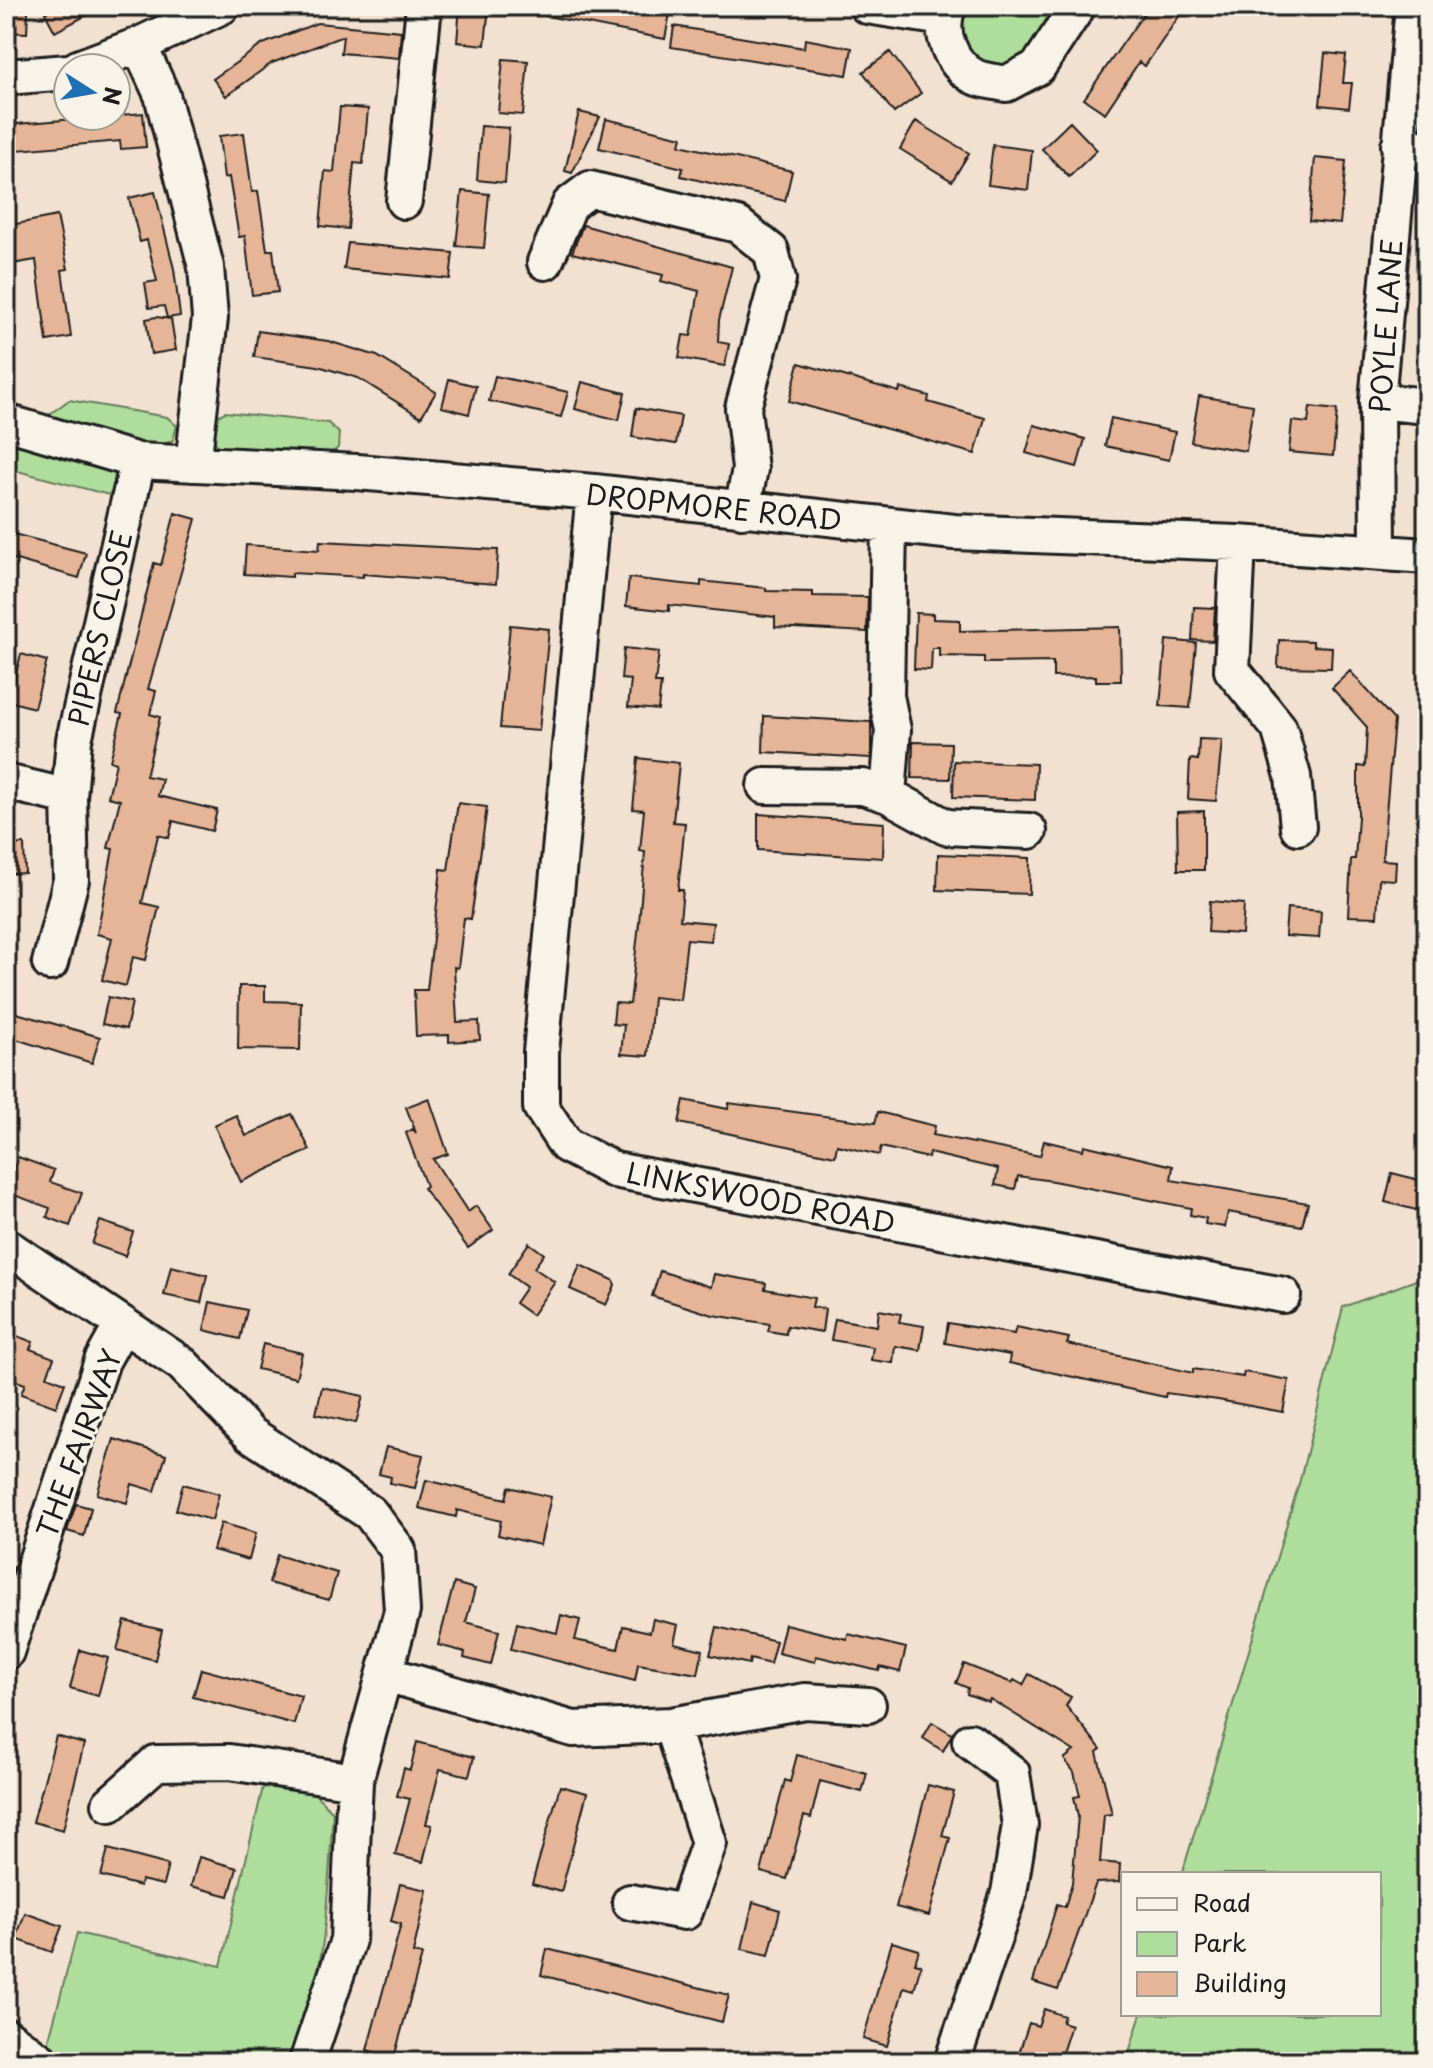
<svg xmlns="http://www.w3.org/2000/svg" width="1433" height="2068" font-family="'Playpen Sans',sans-serif">
	<style>
		.green { fill: #aedd9c; stroke: #657c5c; stroke-width: 2 }
		.building { fill: #e6b597; stroke: #1c1c1c; stroke-width: 2 }
		.lines { fill: none; stroke-linecap: round; stroke-linejoin: round }
		.minor-casing { stroke: #1c1c1c; stroke-width: 40 }
		.minor { stroke: #f7f3e8; stroke-width: 34 }
		.labels { text-anchor: middle; dominant-baseline: central; stroke-width: 6; stroke-linejoin: round; paint-order: stroke }
		.street-label { font-size: 28px; fill: #1c1c1c; stroke: #f7f3e8 }
	</style>
	<rect width="100%" height="100%" fill="#f2e0d0"/>
	<filter id="ink" filterUnits="userSpaceOnUse"><feTurbulence type="fractalNoise" baseFrequency=".0125" numOctaves="2"/><feDisplacementMap in="SourceGraphic" scale="16" xChannelSelector="R" yChannelSelector="G"/><feConvolveMatrix kernelMatrix="1 2 1 2 8 2 1 2 1" color-interpolation-filters="sRGB"/></filter>
	<g filter="url(#ink)">
		<path class="green" d="M969,6h93l-36,51 -32,10 -29,-18 -5,-26z
			M69,400l98,17 10,9 -4,14 -14,7 -120,-25z
			M225,412l103,11 11,10 -1,15 -12,8 -108,-9 -6,-11 2,-18z
			M6,439l105,30 10,13 -12,13 -103,-27z
			M1427,1276v786h-301l15,-48h238v-140h-197l118,-394 43,-173z
			M263,1787l49,4 21,21c-6,84 -5,175 -46,250h-213l-26,-19 29,-110 144,33z"/>
		<path class="building" d="M57,6h47l-49,26 -10,-19z
			M460,6h29l-4,39 -28,-3z
			M546,6h84l40,7 -5,26 -119,-23z
			M1149,6h37l-41,60 -6,-4 -34,51 -21,-14z
			M6,10h22l-1,23 -21,-1z
			M317,23l84,8 -2,27 -58,-5 2,-17 -71,27 -46,33 -13,-17 50,-35z
			M674,26l130,22 1,-9 47,9 -5,27 -176,-28z
			M890,52l31,41 -27,20 -31,-41z
			M1325,53l21,2 -3,28h9l-3,25 -29,-3z
			M503,59l25,2 -5,54 -25,-2z
			M340,107l28,2 -5,55 -9,-1 -6,66 -28,-3 5,-55 9,1z
			M579,112l21,5 -28,56 -7,-2z
			M143,113l3,34 -25,2 -1,-8 -114,10v-26z
			M606,119l76,18 -2,8 112,26 -7,30 -104,-25 2,-8 -84,-20z
			M916,121l53,32 -17,28 -52,-32z
			M1070,122l27,28 -28,27 -27,-28z
			M481,126l28,2 -4,55 -28,-3z
			M244,133l8,59 6,-1 9,59h6l5,42 -26,3 -7,-59 -6,1 -10,-60 -5,1 -5,-42z
			M993,145l39,5 -4,40 -40,-5z
			M1315,158l31,3 -6,63 -31,-3z
			M462,191l27,3 -5,54 -28,-2z
			M155,192l19,77 6,47 -13,2 -3,-12 -15,2 -4,-25 12,-2 -10,-41 -7,2 -11,-44z
			M57,216l11,53 -6,1 9,67 -24,4 -11,-81 -30,5v-39z
			M583,225l149,42 -13,53 -1,22 11,2 -4,22 -46,-8 4,-23 8,1 8,-45 -38,-10 2,-6 -91,-22z
			M348,243l105,10 -3,26 -106,-10z
			M156,317l15,2 5,31 -25,4 -5,-35z
			M258,331l70,10 49,15 59,36 -15,25 -63,-39 -40,-12 -64,-9z
			M799,363l100,29 1,-4 29,8 -1,6 57,16 -10,36 -186,-53z
			M495,376l73,16 -7,25 -72,-16z
			M449,379l27,7 -7,28 -27,-7z
			M582,382l43,11 -6,27 -44,-11z
			M1199,396l54,9 -7,46 -55,-9z
			M1310,407l27,3 -4,46 -44,-4 3,-31 16,2z
			M636,408l45,8 -5,28 -44,-7z
			M1111,418l64,14 -6,28 -64,-14z
			M1034,425l51,14 -8,28 -51,-14z
			M175,513l21,6 -48,170 8,2 -6,23 10,3 -14,59 16,3 -4,17 59,14 -5,21 -39,-10 -4,17 -11,-3 -16,68 17,4 -13,53 -13,-3 -7,29 -24,-6 10,-42 -15,-4 16,-85 -5,-1 12,-48 -12,-3 8,-34 -6,-2 12,-47 -5,-1 37,-150 7,2z
			M6,532l80,21 -7,25 -73,-21z
			M320,541l178,9 -2,34 -133,-10v3l-71,-4v4l-48,-3 2,-29 73,5z
			M629,578l72,8v-5l65,7v3l47,1v4l55,1 -1,35 -92,-5v-10l-106,-12v6l-43,-5z
			M1194,607l21,1 -2,33 -21,-1z
			M916,613l17,1v5l27,1v11l160,-4 1,54h-25v-5l-43,1v-15l-69,1v-6l-45,-1v-8h-7l-1,22 -17,-1z
			M510,625l39,4 -10,102 -39,-3z
			M1166,640l30,3 -6,65 -30,-2z
			M1279,640l34,1v5l19,1 -1,21 -53,-1z
			M624,648l35,4 -4,31h6l-3,27 -30,-3 3,-27 -10,-1z
			M21,654l26,7 -13,47 -25,-7z
			M1350,671l44,49 -12,140 14,1 -1,19 -16,-1 -2,38 -29,-1 3,-57h4l3,-42v-51l7,1 2,-40 -35,-39z
			M764,716l107,6v36l-108,-6z
			M1199,739l23,1 -6,61 -28,-2 2,-40 8,1z
			M913,742l38,1 -1,36 -38,-1z
			M638,758l41,5 -6,59 12,1 -7,67h5l-3,30 33,3 -2,18 -24,-2 -7,61 -27,-3 -5,59 -27,-2 3,-29 -11,-1 2,-21 15,1 9,-81 6,-71 -5,-1 4,-41 -11,-1z
			M954,761l82,3 -1,36 -82,-3z
			M458,803l29,4 -16,112 -7,-1 -6,50 -4,-1 3,55 22,-1 1,19 -31,2v-7l-33,1 -2,-46h13l14,-121 7,1z
			M1204,811v59h-26l-1,-58z
			M758,814l126,9 -1,35 -125,-8z
			M24,844l1,29 -19,1v-29z
			M938,854l92,4 -1,36 -92,-4z
			M1210,901l34,3 -2,30 -34,-2z
			M1287,908l34,3 -2,27 -34,-2z
			M239,986h26v15l36,1 -1,48 -62,-1z
			M108,997l24,5 -6,27 -24,-5z
			M6,1010l94,27 -8,26 -86,-27z
			M429,1098l19,56 -15,5 35,53 8,-6 17,24 -25,18 -45,-60 3,-2 -20,-53 7,-4 3,4 -10,-26z
			M684,1100l44,9 1,-6 146,20 3,-11 57,14 -2,9 107,21 4,-15 39,9 1,-5 89,21 -2,14 137,23 -6,23 -74,-14 -3,15 -20,-3 1,-6 -16,-3 1,-7 -138,-27 -35,-5 -3,13 -20,-4 3,-16 -69,-16 -1,5 -47,-11 -2,8 -42,-10 -2,11 -156,-33z
			M292,1114l18,36 -69,32 -27,-57 22,-10 10,21z
			M18,1157l36,13 -4,12 32,11 -12,33 -23,-9 3,-9 -44,-16z
			M1392,1173l35,9 -3,30 -39,-10z
			M100,1221l33,11 -8,24 -33,-12z
			M529,1243l15,11 -10,14 21,14 -23,33 -17,-12 11,-16 -18,-13z
			M580,1265l33,15 2,5 -9,20 -36,-16z
			M171,1266l36,9 -6,28 -37,-8z
			M660,1271l51,16 3,-13 52,9 -1,6 49,9 -2,9 13,2 -3,23 -35,-6 -1,8 -18,-3 2,-7 -57,-9 -61,-19z
			M210,1302l37,8 -7,29 -36,-9z
			M879,1310l22,4 -2,8 25,4 -4,24 -25,-4 -2,17 -22,-3 2,-13 -42,-7 4,-21 42,7z
			M948,1323l66,11 2,-7 53,11 -2,6 126,29v-4l50,8 1,-5 45,8 -6,32 -65,-12 -52,-7 -1,4 -156,-34 1,-8 -65,-12z
			M6,1332l27,10 -3,7 24,9 -7,18 18,7 -9,24 -35,-13 4,-10 -19,-7z
			M263,1344l39,9 -6,25 -39,-9z
			M322,1387l41,9 -7,27 -40,-9z
			M114,1439l52,16 -11,36 -23,-7 -5,19 -30,-9z
			M386,1447l37,8 -8,33 -25,-5 1,-6 -12,-3z
			M426,1480l80,19 3,-12 42,10 -11,48 -42,-10 3,-14 -44,-11 -1,7 -37,-9z
			M183,1484l36,10 -7,26 -36,-10z
			M76,1504l15,4 -7,28 -17,-5z
			M221,1523l35,10 -7,27 -36,-10z
			M277,1555l60,18 -8,27 -60,-17z
			M454,1583l21,6 -9,33 33,9 -8,34 -27,-7 1,-6 -27,-7z
			M561,1615l19,5 -5,20 43,9 5,-23 27,6 3,-13 25,6 -4,18 29,7 -5,24 -60,-10 -3,17 -124,-32 6,-26 40,10z
			M125,1621l37,9 -7,30 -38,-10z
			M785,1624l62,15 1,-5 58,14 -6,24 -20,-5 -1,4 -63,-15 -1,6 -37,-9z
			M717,1627l59,14 -6,23 -20,-5 -1,5 -39,-9z
			M80,1650l28,8 -10,38 -28,-8z
			M964,1664l48,19 2,-3 9,5 6,-11 42,23 -5,9 35,43 -4,3 15,62 -8,1 -4,47 20,2 -1,18 -23,1 -38,107 -25,-8 24,-78 8,3 7,-24 6,-67 -4,-19 6,-1 -6,-24 -10,-13 10,-8 -84,-52 -1,3 -22,-8 1,-6 -12,-5z
			M201,1669l100,27 -7,28 -101,-27z
			M932,1722l20,12 -9,17 -20,-13z
			M56,1736l28,8 -21,86 -30,-8z
			M417,1742l57,15 -5,19 -29,-7 -14,55 6,1 -9,37 -28,-7 15,-56 -13,-3 7,-28 6,2z
			M797,1755l70,18 -5,19 -42,-11 -9,37 -7,-2 -17,63 -26,-7 24,-92 5,2z
			M928,1785l26,7 -12,44 8,2 -21,78 -33,-9z
			M560,1786l27,7 -26,99 -29,-8z
			M108,1849l60,16 -5,20 -22,-5 -1,6 -39,-10z
			M199,1857l38,11 -8,28 -38,-10z
			M400,1884l27,6 -14,63 9,2 -28,103 -27,-8 34,-126 -10,-3z
			M753,1902l27,8 -11,45 -27,-6z
			M25,1913l37,13 -10,26 -36,-13z
			M892,1942l27,8 -4,13 6,2 -7,25 -10,-3 -17,59 -24,-7z
			M547,1949l182,46 -7,27 -181,-47z
			M1044,2009l20,7 -2,6 9,3 -12,37h-43l13,-39 9,3z"/>
		<g class="lines">
			<g class="minor-casing">
				<path id="minor" d="M867,6l76,12
					M949,6c-12,23 1,59 26,71 9,4 22,5 31,7l32,-17 40,-61
					M139,45l23,50 44,172 4,51 -17,146
					M78,68l61,-23 83,-39
					M6,77l62,-5
					M1399,146l28,2
					M404,201l20,-195
					M545,262l25,-58 20,-15 148,36 33,26 7,28 -35,129 7,61 -8,41
					M1377,401l50,5
					M6,422l132,39 219,11 237,20 360,40 284,11 189,13
					M594,492l-53,560v55l25,38 48,25 669,125
					M1238,543l-6,127 47,58 14,48 5,51
					M1378,550l-1,-149 36,-395
					M6,782l63,15
					M765,786l98,1 25,8 58,32 83,4
					M888,795l5,-65 -7,-34 3,-171
					M50,963l21,-83 -2,-83 5,-57 64,-279
					M6,1246l176,118 68,70 120,79 28,37 4,61 -47,170 -7,159 -41,122
					M6,1652l96,-291 20,-36
					M386,1674l187,55 98,-4 134,-24 63,4
					M110,1804l46,-41 73,-1 126,19
					M630,1902l55,10 24,-69 -38,-118
					M6,2036l36,26
					M952,2062l57,-169 11,-68 -8,-52 -42,-32"/>
			</g>
			<use href="#minor" class="minor"/>
		</g>
	</g>
	<g class="labels">
		<g class="street-label">
			<text transform="translate(1385 326) rotate(-86)">POYLE LANE</text>
			<text transform="translate(714 506) rotate(6)">DROPMORE ROAD</text>
			<text transform="translate(99 628) rotate(-77)">PIPERS CLOSE</text>
			<text transform="translate(761 1197) rotate(11)">LINKSWOOD ROAD</text>
			<text transform="translate(78 1443) rotate(-70)">THE FAIRWAY</text>
		</g>
	</g>
	<rect width="1433" height="2068" fill="none" stroke="#f7f3e8" stroke-width="32"/>
	<rect x="16" y="16" width="1401" height="2036" fill="none" stroke="#1c1c1c" stroke-width="3" filter="url(#ink)"/>
	<rect x="1121" y="1872" width="260" height="144" fill="#f7f3e8" stroke="#9f9d96" stroke-width="2"/>
	<rect x="1137" y="1898" width="40" height="12" fill="#f7f3e8" stroke="#9f9d96" stroke-width="2"/>
	<text x="1193" y="1912" font-size="24" fill="#1c1c1c">Road</text>
	<rect x="1137" y="1932" width="40" height="24" fill="#aedd9c" stroke="#9f9d96" stroke-width="2"/>
	<text x="1193" y="1952" font-size="24" fill="#1c1c1c">Park</text>
	<rect x="1137" y="1972" width="40" height="24" fill="#e6b597" stroke="#9f9d96" stroke-width="2"/>
	<text x="1193" y="1992" font-size="24" fill="#1c1c1c">Building</text>
	<g transform="translate(92 92) rotate(101)"><circle r="38" fill="#f7f3e8" stroke="#9f9d96" stroke-width="2"/>
	<path d="M0-6L14 30L0 20L-14 30Z" fill="#1f6fb2"/>
	<text y="-12" font-size="22" font-weight="bold" text-anchor="middle" fill="#1c1c1c">N</text>
	</g>
</svg>
